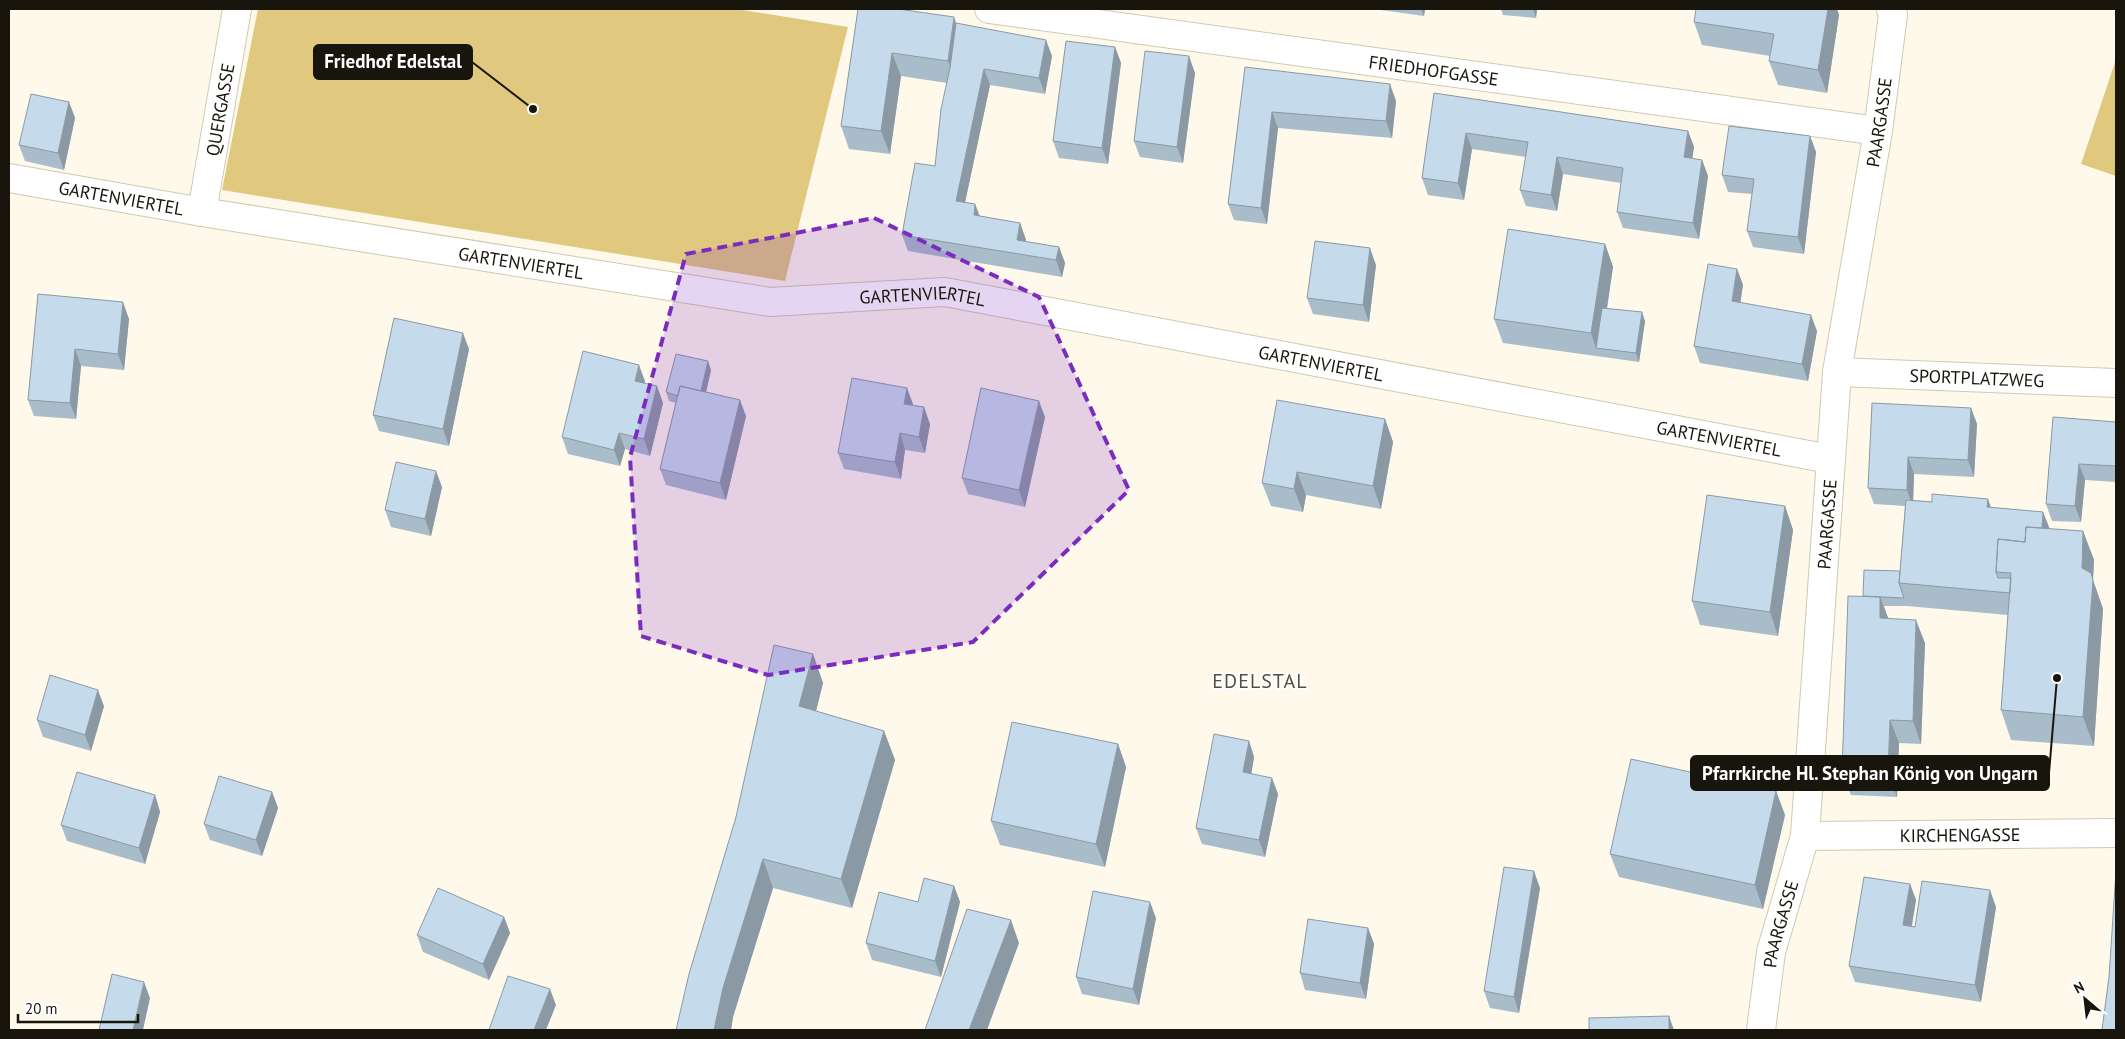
<svg xmlns="http://www.w3.org/2000/svg" width="2125" height="1039" font-family="'PT Sans',sans-serif">
	<style>
		.green { fill: #e0c97e }
		.lines { fill: none; stroke-linecap: round; stroke-linejoin: round }
		.street-casing { stroke: #d0c9b2; stroke-width: 30 }
		.street { stroke: #fff; stroke-width: 28 }
		.wall { fill: #a9bcca }
		.shaded-wall { fill: #8a99a4 }
		.building { fill: #c5dbeb; stroke: #8a99a4 }
		.marked { fill: #7b2cbf; fill-opacity: 0.2; stroke: #7b2cbf; stroke-width: 4; stroke-dasharray: 10 6; stroke-linejoin: round }
		.labels { text-anchor: middle; dominant-baseline: central; stroke-width: 4; stroke-linejoin: round; paint-order: stroke }
		.street-label { font-size: 18px; fill: #18150d; stroke: #fff }
		.quarter-label { font-size: 20px; letter-spacing: 1px; fill: #554f3b; stroke: #fff }
		.leader { fill: none; stroke: #18150d; stroke-width: 2 }
		.callout-dot { fill: #18150d; stroke: #fff; stroke-width: 2 }
		.callout { fill: #18150d; stroke: #18150d; stroke-width: 2 }
		.callout-label { font-size: 19px; text-anchor: middle; font-weight: bold; fill: #fff }
	</style>
	<rect width="100%" height="100%" fill="#fef9eb"/>
	<path class="green" d="M258,9h479l111,18 -63,254 -563,-91z
		M2116,59v117l-35,-12z"/>
	<g class="lines">
		<g class="street-casing">
			<g id="street">
				<path id="s1" d="M989,9l889,122"/>
				<path id="s2" d="M9,178l193,34 568,90 175,-10 885,167"/>
				<path id="s3" d="M202,212l35,-203"/>
				<path id="s4" d="M1837,372l279,11"/>
				<path id="s5" d="M1805,836l311,-3"/>
				<path id="s6" d="M1761,1030l10,-78 34,-116 32,-464 41,-241 15,-116 -2,-6"/>
			</g>
		</g>
		<use href="#street" class="street"/>
	</g>
	<path class="wall" d="M858,9l98,14 96,33 -7,38 -55,-9 -25,117 10,2 5,12 40,7 6,17v2l33,5 6,16 -3,14 -154,-26 -6,-16 33,-69 12,-83 -46,-7 -11,78 -41,-5 -8,-23z
		M1380,9h45l-1,7 -43,-6z
		M1501,9h36l-1,9 -33,-3z
		M1696,9h141l2,6 -12,78 -49,-8 -9,-24 1,-5 -68,-11 -8,-23z
		M1115,47l6,16 -13,101 -49,-6 -6,-17z
		M1245,67l151,34 -4,37 -114,-10 -11,96 -33,-4 -6,-16z
		M1195,73l-12,90 -43,-6 -6,-16z
		M1434,93l254,38 6,16 -2,12 10,1 6,16 -9,63 -76,-11 -6,-16 4,-29 -58,-9 -6,37 -31,-5 -6,-16 6,-33 -54,-8 -8,51 -36,-5 -6,-17z
		M69,102l6,16 -11,52 -39,-9 -6,-16z
		M1810,136l6,16 -12,102 -51,-7 -6,-16 5,-37 -24,-2 -6,-17z
		M1605,244l8,23 -6,41 38,13 -6,41 -136,-19 -9,-24z
		M1376,265l-7,57 -56,-8 -6,-16z
		M1737,269l6,16 -3,18 77,28 -9,50 -108,-18 -6,-17z
		M38,294l91,25 -5,51 -43,-4 -5,53 -42,-3 -6,-16z
		M469,349l-20,97 -70,-15 -6,-16z
		M711,370l-5,22 40,24 -20,84 -60,-15 -6,-16 16,-66 -7,-2 -3,-9z
		M645,381v2l18,20 -13,53 -25,-7 -5,17 -52,-12 -6,-17z
		M913,404v2l17,18 -5,29 -20,-3 -4,29 -57,-10 -6,-16z
		M1971,408l6,16 -3,53 -60,-3 -1,26 130,12 7,17 33,2 11,29 -1,20 10,29 -9,137 -83,-6 -10,-30 7,-95 -101,-9h-23l4,13 37,24 -4,101 -22,-1 -2,54 -46,-2 -9,-23 21,-176 37,-25 5,-65 -31,-2 -6,-16z
		M1045,417l-20,90 -57,-13 -6,-16z
		M2053,417l63,5v60l-31,-2 -4,42 -29,-1 -6,-17z
		M1385,419l8,23 -12,67 -75,-14 -3,17 -32,-6 -9,-23z
		M442,487l-11,49 -40,-9 -6,-17z
		M1785,506l8,24 -15,106 -78,-11 -8,-24z
		M813,654l10,29 -7,28 68,20 11,29 -43,148 -79,-20 -40,129 -2,13h-55z
		M104,706l-13,45 -48,-14 -6,-17z
		M1249,741l5,16 -3,17 27,20 -13,63 -63,-13 -6,-16z
		M1118,744l8,23 -21,100 -105,-22 -9,-24z
		M1776,791l9,24 -22,94 -144,-32 -9,-23z
		M272,792l6,16 -16,48 -52,-16 -6,-16z
		M155,795l5,17 -15,52 -78,-23 -6,-16z
		M1910,884l6,16 -4,26 3,1 81,-20 -15,95 -126,-20 -6,-16z
		M954,886l6,16 -19,75 -69,-17 -6,-17 52,-41z
		M1540,888l-21,125 -29,-5 -6,-17z
		M504,917l6,16 -21,47 -66,-28 -6,-17z
		M1156,918l-17,87 -57,-11 -6,-17z
		M1368,928l6,16 -8,55 -61,-9 -5,-17z"/>
	<path class="shaded-wall" d="M1421,9h4l-1,7z
		M1533,9h4l-1,9z
		M1828,9h9l2,6 -12,78 -9,-23z
		M954,17l8,23 -6,44 -8,-23z
		M1046,40l6,16 -7,38 -6,-16z
		M1115,47l6,16 -13,101 -6,-16z
		M892,53l9,23 -11,78 -9,-23z
		M1189,56l6,17 -12,90 -6,-16z
		M984,69l6,16 -28,132 -6,-16z
		M1390,84l6,17 -4,37 -6,-17z
		M69,102l6,16 -11,52 -6,-17z
		M1272,112l6,16 -11,96 -6,-16z
		M1688,131l6,16 -4,27 -6,-17z
		M1466,133l6,16 -8,51 -6,-17z
		M1810,136l6,16 -12,102 -6,-17z
		M1557,157l6,17 -6,37 -6,-16z
		M1702,160l6,16 -9,63 -6,-16z
		M975,204l6,16 -7,-5z
		M1020,223l6,17 -3,15 -6,-15z
		M1605,244l8,23 -12,81h-5l-5,-15z
		M1059,247l6,16 -3,14 -6,-17z
		M1370,248l6,17 -7,57 -6,-17z
		M1737,269l6,16 -5,33 -6,-17z
		M123,302l6,17 -5,51 -6,-16z
		M1642,312l3,9 -6,41 -3,-9z
		M1811,315l6,16 -9,50 -6,-17z
		M463,333l6,16 -20,97 -6,-17z
		M75,349l6,17 -5,53 -6,-16z
		M708,361l3,9 -8,36 -4,-9z
		M639,365l6,16 -4,16 -6,-16z
		M657,386l6,17 -13,53 -6,-17z
		M907,388l6,16 -3,17 -6,-17z
		M740,400l6,16 -20,84 -6,-17z
		M1039,401l6,16 -20,90 -6,-17z
		M924,407l6,17 -5,29 -6,-16z
		M1971,408l6,16 -3,53 -6,-17z
		M1385,419l8,23 -12,67 -8,-23z
		M619,433l6,16 -5,17 -6,-16z
		M900,433l5,17 -4,29 -6,-17z
		M1908,457l6,17 -1,32 -6,-16z
		M2079,464l6,16 -4,42 -6,-16z
		M436,471l6,16 -11,49 -6,-17z
		M1297,472l9,23 -3,17 -9,-23z
		M1988,499l8,23 -9,-15z
		M1785,506l8,24 -15,106 -8,-24z
		M2043,512l9,24 -11,-1z
		M2083,531l11,29 -1,20 10,29 -9,137 -11,-29 -1,-149z
		M1880,597l9,23 -9,-2z
		M1916,620l9,23 -4,101 -8,-23z
		M813,654l10,29 -13,52 -11,-29z
		M98,690l6,16 -13,45 -6,-16z
		M1890,720l9,23 -2,54 -9,-24z
		M884,731l11,29 -43,148 -11,-29z
		M1249,741l5,16 -5,31 -6,-16z
		M1118,744l8,23 -21,100 -9,-23z
		M1272,778l6,16 -13,63 -6,-17z
		M1776,791l9,24 -22,94 -8,-24z
		M272,792l6,16 -16,48 -6,-16z
		M155,795l5,17 -15,52 -6,-16z
		M763,859l10,29 -40,129 -2,13h-17l9,-42z
		M1534,871l6,17 -21,125 -5,-16z
		M1910,884l6,16 -7,41 -6,-16z
		M954,886l6,16 -19,75 -6,-16z
		M1990,890l6,17 -15,95 -6,-17z
		M1150,902l6,16 -17,87 -6,-16z
		M504,917l6,16 -21,47 -6,-16z
		M1011,920l8,23 -32,87h-18z
		M1368,928l6,16 -8,55 -6,-16z
		M144,982l6,16 -7,32h-10z
		M550,989l6,16 -10,25h-12z
		M1669,1016l5,14h-5z"/>
	<path class="building" d="M858,9h40l56,8 -6,44 -56,-8 -11,78 -40,-5z
		M1696,9h132l-10,61 -49,-9 5,-27 -80,-12z
		M956,23l90,17 -7,38 -55,-9 -28,132 19,3 -1,11 46,8 -3,17 42,7 -3,13 -154,-25 13,-72 20,3 6,-57 9,-41z
		M1066,41l49,6 -13,101 -49,-7z
		M1145,51l44,5 -12,91 -43,-6z
		M1245,67l145,17 -4,37 -114,-9 -11,96 -33,-4z
		M1434,93l254,38 -4,26 18,3 -9,63 -76,-11 6,-44 -66,-11 -6,38 -31,-5 8,-48 -62,-9 -8,50 -36,-5z
		M31,94l38,8 -11,51 -39,-8z
		M1729,126l81,10 -12,101 -51,-6 7,-52 -32,-4z
		M1508,229l97,15 -14,89 -97,-14z
		M1315,241l55,7 -7,57 -56,-7z
		M1708,264l29,5 -5,32 79,14 -9,49 -108,-18z
		M38,294l85,8 -5,52 -43,-5 -5,54 -42,-3z
		M1602,308l40,4 -6,41 -40,-5z
		M394,318l69,15 -20,96 -70,-14z
		M583,351l56,14 -4,16 22,5 -13,53 -25,-6 -5,17 -52,-13z
		M676,354l32,7 -7,30 -21,-5 -2,10 -12,-4z
		M852,378l55,10 -3,16 20,3 -5,30 -19,-4 -5,29 -57,-9z
		M680,386l60,14 -20,83 -60,-14z
		M981,388l58,13 -20,89 -57,-12z
		M1277,400l108,19 -12,67 -76,-14 -3,17 -32,-6z
		M1872,403l99,5 -3,52 -60,-3 -1,33 -39,-2z
		M2053,417l63,5v44l-37,-2 -4,42 -29,-2z
		M396,462l40,9 -11,48 -40,-9z
		M1932,494l56,5 -1,8 56,5 -1,16 -16,-1 -1,15 -27,-3 -2,33 2,6h13l-1,15 -111,-10 7,-83 26,2z
		M1707,495l78,11 -15,106 -78,-11z
		M2026,527l57,4 -1,37 9,5 2,7 -10,137 -82,-7 10,-137 -15,-1 2,-33 27,3z
		M1864,570l36,1 -1,12 5,15 -41,-2z
		M1848,596l32,1v21l36,2 -3,101 -23,-1 -2,53 -46,-1z
		M774,645l39,9 -14,52 85,25 -43,148 -78,-20 -40,129 -9,42h-38l13,-56 47,-157z
		M50,675l48,15 -13,45 -48,-15z
		M1012,722l106,22 -22,100 -105,-23z
		M1214,734l35,7 -6,31 29,6 -13,62 -63,-12z
		M1631,759l145,32 -21,94 -145,-31z
		M77,772l78,23 -16,53 -78,-23z
		M219,776l53,16 -16,48 -52,-16z
		M1504,867l30,4 -20,126 -30,-6z
		M2116,871v159h-14l7,-53z
		M1864,877l46,7 -7,41 12,2 7,-46 68,9 -15,95 -126,-19z
		M924,878l30,8 -19,75 -69,-18 13,-51 39,10z
		M438,888l66,29 -21,47 -66,-29z
		M1093,891l57,11 -17,87 -57,-12z
		M967,909l44,11 -42,110h-44z
		M1308,919l60,9 -8,55 -60,-10z
		M112,974l32,8 -11,48h-34z
		M508,976l42,13 -16,41h-45z
		M1669,1016v14h-80v-12z"/>
	<path class="marked" d="M874,218l165,79 90,193 -156,152 -205,33 -127,-39 -11,-179 56,-203z"/>
	<g class="labels">
		<g class="street-label">
			<text stroke="none"><textPath href="#s1" startOffset="449">FRIEDHOFGASSE</textPath></text>
			<text stroke="none"><textPath href="#s3" startOffset="104">QUERGASSE</textPath></text>
			<text stroke="none"><textPath href="#s6" startOffset="918">PAARGASSE</textPath></text>
			<text stroke="none"><textPath href="#s2" startOffset="114">GARTENVIERTEL</textPath></text>
			<text stroke="none"><textPath href="#s2" startOffset="519">GARTENVIERTEL</textPath></text>
			<text stroke="none"><textPath href="#s2" startOffset="924">GARTENVIERTEL</textPath></text>
			<text stroke="none"><textPath href="#s2" startOffset="1329">GARTENVIERTEL</textPath></text>
			<text stroke="none"><textPath href="#s4" startOffset="140">SPORTPLATZWEG</textPath></text>
			<text stroke="none"><textPath href="#s2" startOffset="1734">GARTENVIERTEL</textPath></text>
			<text stroke="none"><textPath href="#s6" startOffset="512">PAARGASSE</textPath></text>
			<text stroke="none"><textPath href="#s5" startOffset="155">KIRCHENGASSE</textPath></text>
			<text stroke="none"><textPath href="#s6" startOffset="108">PAARGASSE</textPath></text>
		</g>
		<g class="quarter-label">
			<text x="1260" y="681">EDELSTAL</text>
		</g>
	</g>
	<path class="leader" d="M533 109L472 62M2057 678L2049 773"/>
	<g class="callout-dot">
		<circle cx="533" cy="109" r="5"/>
		<circle cx="2057" cy="678" r="5"/>
	</g>
	<g class="callout">
		<rect x="314" y="45" width="158" height="34" rx="5"/>
		<rect x="1691" y="756" width="358" height="34" rx="5"/>
	</g>
	<g class="callout-label">
		<text x="393" y="68">Friedhof Edelstal</text>
		<text x="1870" y="780">Pfarrkirche Hl. Stephan König von Ungarn</text>
	</g>
	<rect width="2125" height="1039" fill="none" stroke="#18150d" stroke-width="20"/>
	<g transform="translate(2085 999) rotate(332)" stroke="#ffffff" stroke-width="4" paint-order="stroke">
	<path d="M0-4L9 19L0 12L-9 19Z" fill="#18150d"/>
	<text y="-8" font-size="14" font-weight="bold" text-anchor="middle" fill="#18150d">N</text>
	</g>
	<path d="M18 1014v8h120v-8" fill="none" stroke="#18150d" stroke-width="2.5"/>
	<text x="25" y="1014" font-size="15" fill="#18150d" stroke="#ffffff" stroke-width="4" paint-order="stroke">20 m</text>
</svg>
